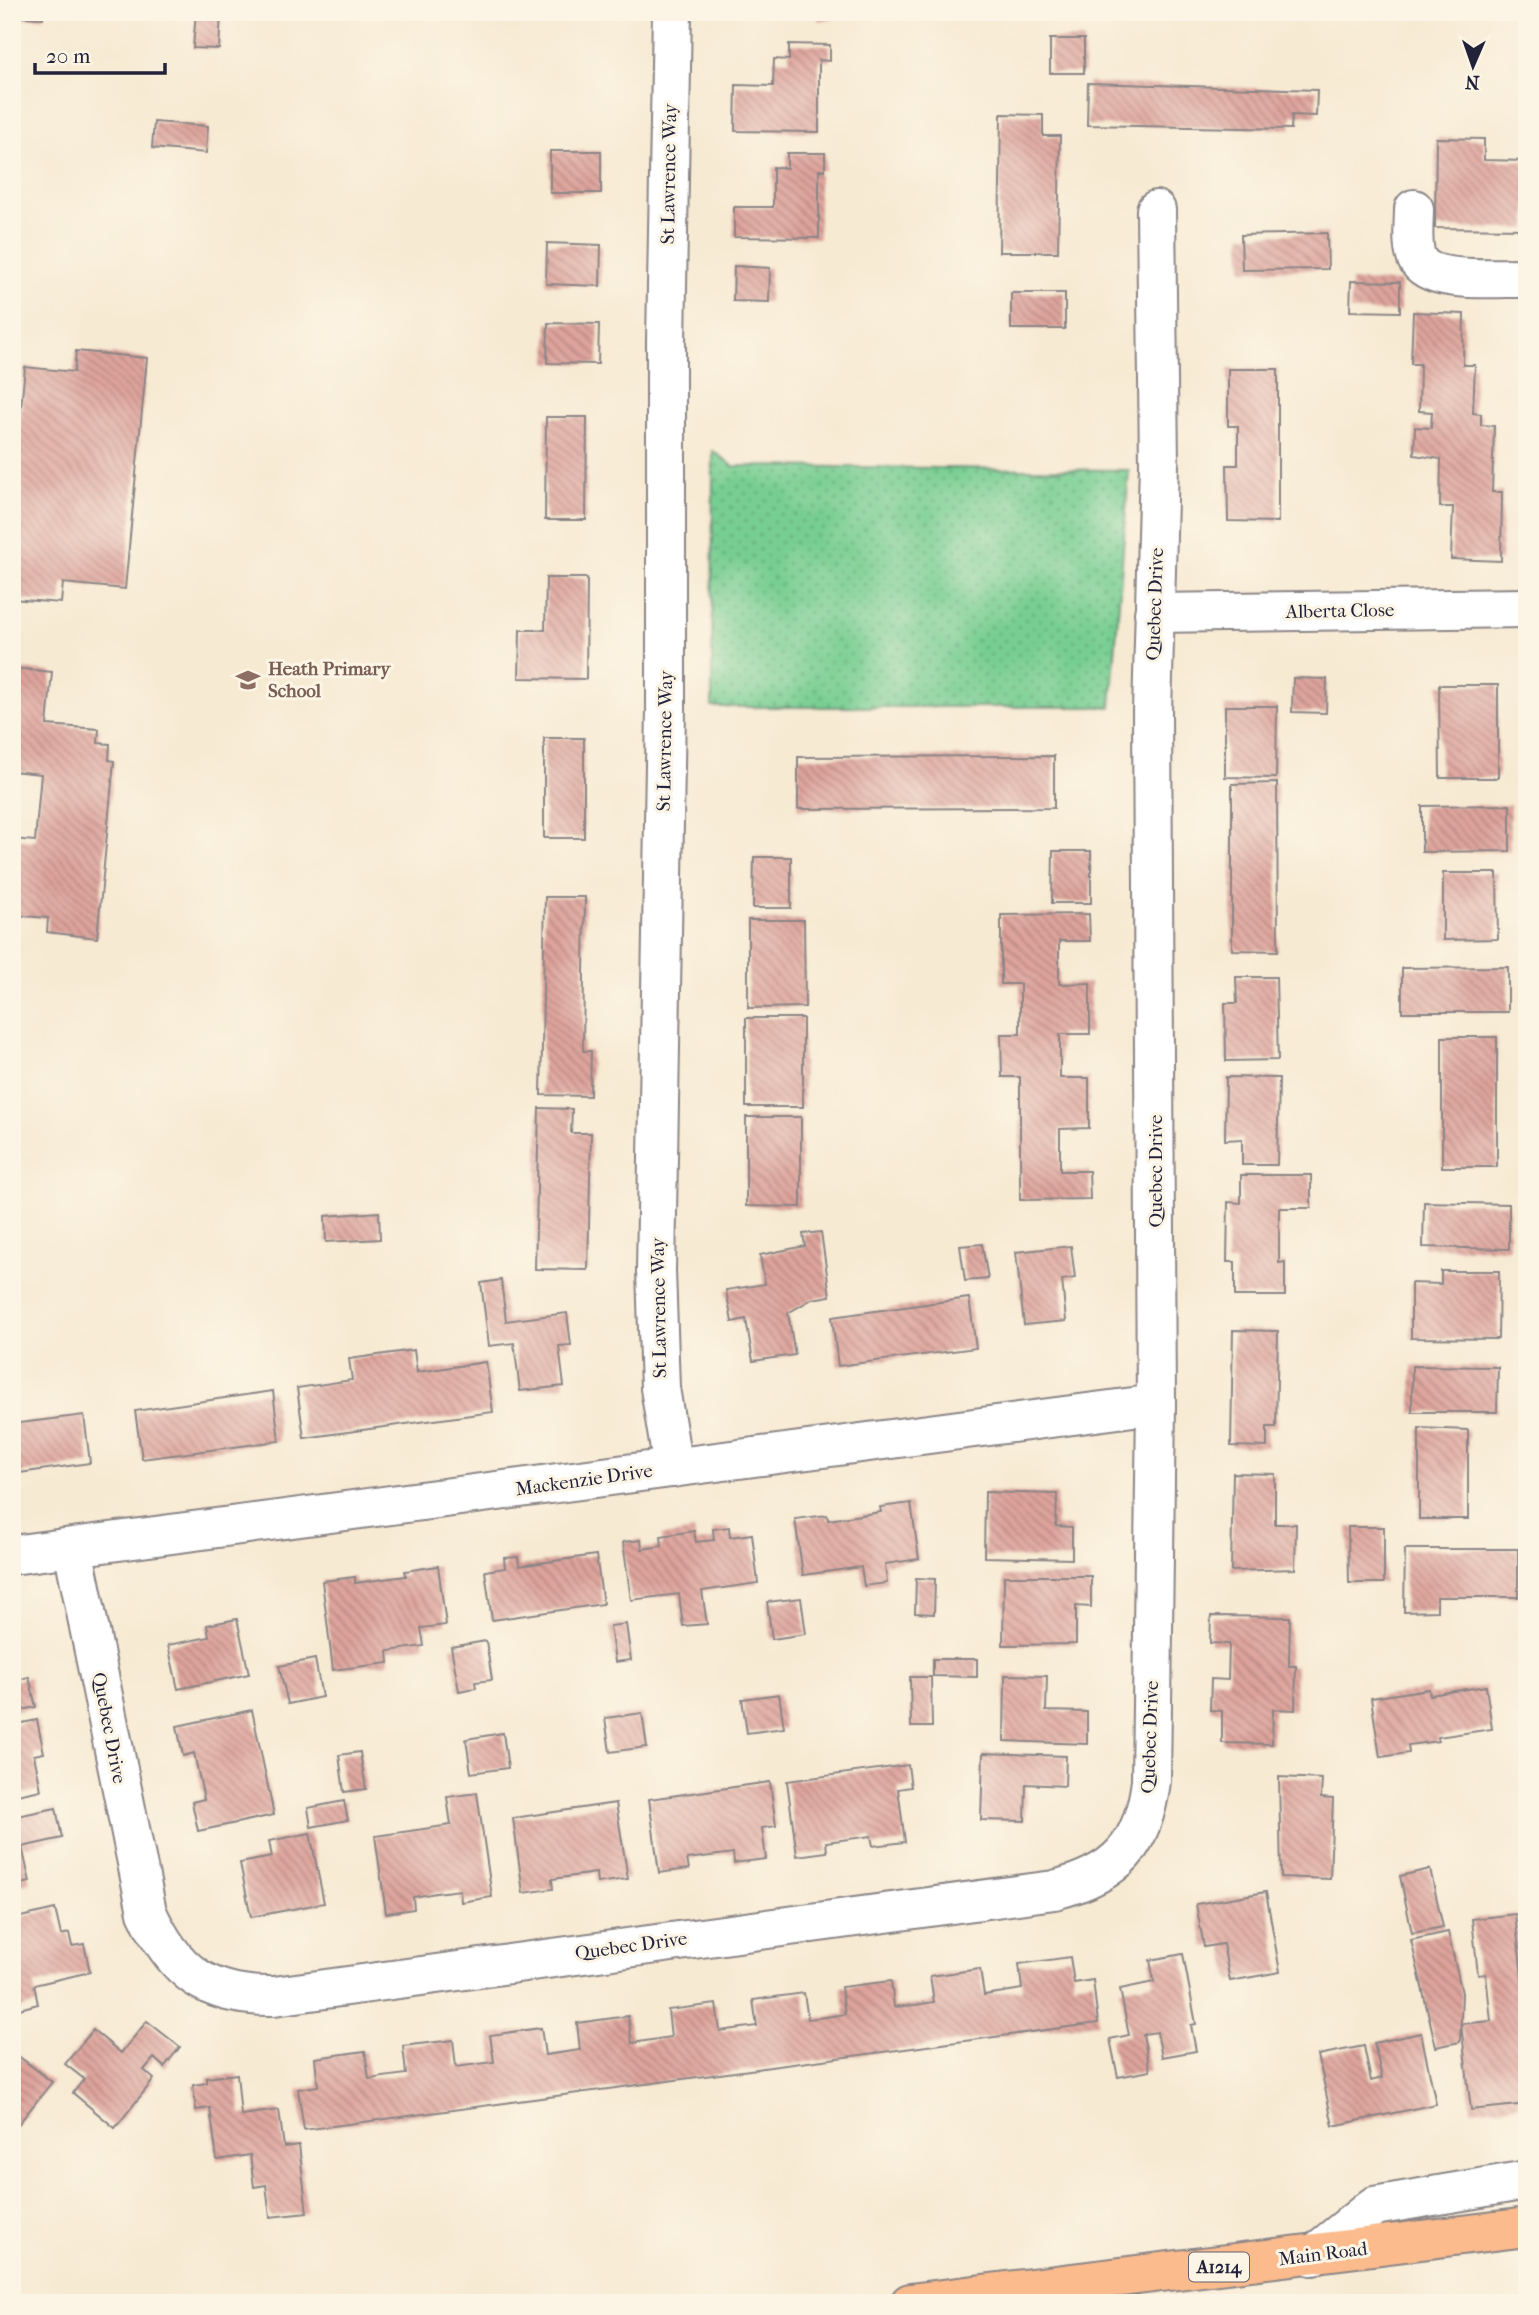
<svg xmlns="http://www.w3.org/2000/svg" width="1539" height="2315" font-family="'IM FELL French Canon',serif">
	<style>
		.grass { fill: url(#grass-dots); stroke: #4c7866; stroke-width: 2 }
		.building { fill: url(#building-back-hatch) }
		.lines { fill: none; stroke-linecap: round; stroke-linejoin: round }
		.minor-casing { stroke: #8c8687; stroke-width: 42 }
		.major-casing { stroke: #8c8687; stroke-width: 42 }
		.minor { stroke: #fff; stroke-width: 38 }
		.major { stroke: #fbbb8d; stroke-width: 38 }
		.labels { text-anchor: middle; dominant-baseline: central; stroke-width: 6; stroke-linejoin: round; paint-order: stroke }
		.shield { fill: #fcf5e5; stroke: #63616e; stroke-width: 2 }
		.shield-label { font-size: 18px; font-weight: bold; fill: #22223b }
		.street-label { font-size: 19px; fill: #22223b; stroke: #fcf5e5 }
		.education-label { font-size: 19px; font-weight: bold; fill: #785e54; stroke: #fcf5e5; text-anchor: start }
	</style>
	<defs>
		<pattern id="grass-dots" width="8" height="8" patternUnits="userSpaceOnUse" patternTransform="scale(1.75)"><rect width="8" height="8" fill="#77ce92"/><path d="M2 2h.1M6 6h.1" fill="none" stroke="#61a778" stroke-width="1.8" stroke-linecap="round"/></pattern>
		<pattern id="building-back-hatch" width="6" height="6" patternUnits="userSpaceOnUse" patternTransform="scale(1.75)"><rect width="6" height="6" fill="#dea49c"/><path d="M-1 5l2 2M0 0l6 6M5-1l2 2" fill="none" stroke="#b48580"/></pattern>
	</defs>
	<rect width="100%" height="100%" fill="#fcf5e5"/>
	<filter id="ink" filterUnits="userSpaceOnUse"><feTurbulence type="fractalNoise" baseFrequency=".0143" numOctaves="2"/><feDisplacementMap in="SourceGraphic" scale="14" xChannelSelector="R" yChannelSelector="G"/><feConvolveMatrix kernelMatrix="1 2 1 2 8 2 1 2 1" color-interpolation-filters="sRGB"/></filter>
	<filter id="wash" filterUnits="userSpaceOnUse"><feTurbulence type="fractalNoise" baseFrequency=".00686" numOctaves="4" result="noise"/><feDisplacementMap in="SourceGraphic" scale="28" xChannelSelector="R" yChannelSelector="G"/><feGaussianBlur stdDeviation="1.57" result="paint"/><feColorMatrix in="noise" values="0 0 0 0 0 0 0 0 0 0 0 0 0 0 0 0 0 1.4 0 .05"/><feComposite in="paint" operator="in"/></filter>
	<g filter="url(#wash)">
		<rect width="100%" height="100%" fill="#f7ead3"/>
		<path class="grass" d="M713,451l20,15 396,4 -18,237h-399z"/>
		<g id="blocks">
			<path class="building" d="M23,12h21l-1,6 -21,-1z
				M196,12h25l-2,37 -26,-1z
				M817,12h38v1l-36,8z
				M1050,39h34v34h-34z
				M789,44l41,1v16l-11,-1v72l-84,-1 1,-46 37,1 1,-27 15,1z
				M1088,83l229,7 -1,26 -24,-1 -1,14 -204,-4z
				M1001,114l42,1v21h17l-2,116h-59z
				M154,122l54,4 -2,27 -54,-5z
				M1436,138l48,1v21l43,1v68l-92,-1z
				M550,151h51v42h-51z
				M787,153h38v17h-6v68l-85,-1v-30h39v-40l14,1z
				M1327,233l1,36 -86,1 -1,-35z
				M547,243l54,2 -1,41 -54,-2z
				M734,266l36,2 -1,34 -36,-1z
				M1351,281l49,1v30l-50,-1z
				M1011,293h54v36h-54z
				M1413,312l51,2 -1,51h12l-2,48 8,1v11l13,1 -2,66h10l-1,69 -50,-2 2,-52h-13l1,-48 -27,-4 1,-28 16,1 1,-16 -13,-1 1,-47h-9z
				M548,323l51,1 -1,40 -51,-1z
				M76,351l71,7 -22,231 -62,-6 -2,20 -49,-4v-100l13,-132 49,5z
				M1228,369h50v153l-50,-1 -1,-56h11v-39h-10z
				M546,417h41l-1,103h-41z
				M546,578h41l-1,101 -67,-1 1,-48h25z
				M12,668l40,4 -5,53 52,4 -1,14 12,1 -1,16 5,1 -17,177 -50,-6 1,-14 -36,-3v-76l23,2 6,-67 -29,-3z
				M1293,678l34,1 -1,34 -34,-1z
				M1439,685h59v93h-58z
				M1225,706h52l-1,72 -51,-1z
				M544,738h40v100h-40z
				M1054,756v52l-256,1v-52z
				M1277,783l1,168 -46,-1v-166z
				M1510,805v46l-88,1v-46z
				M1053,851h38v52h-39z
				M754,857h37v51h-38z
				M1443,873h54l1,66 -55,1z
				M545,897h40l-2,154h8l-1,45 -49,-1z
				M1089,914l1,27h-31v43l31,-1v51h-30v44h29v50l-29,1v42h29l1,28 -70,1v-123h-18l-1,-43h19v-50h-19v-69z
				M748,920h56l1,87 -57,1z
				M1508,967v45h-106v-44z
				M1236,977h40l2,83 -52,1 -1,-58h12z
				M746,1018h57v89h-57z
				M1442,1037h55v130h-55z
				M1226,1077l53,1 -2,87h-35v-26l-17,1z
				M539,1108l33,1 -1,24h20l-3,137 -53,-1z
				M746,1117h55v90l-55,-1z
				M1241,1175h70v33h-32v55l6,-1v34h-50v-34h-8l1,-60 13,1z
				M1424,1202l85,2v45l-86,-2z
				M379,1212l1,27 -54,3 -1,-26z
				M821,1232l9,64 -18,3 -24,14 7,42 -42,6 -7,-42 -14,3 -6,-32 39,-6 -5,-29 45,-9 -2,-12z
				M982,1244l6,35 -23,2 -5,-35z
				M1071,1246l4,32 -13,2 4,41 -42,4 -8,-73z
				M1441,1271h58l-1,68 -87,-1v-55l30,1z
				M501,1280l5,41 61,-8 4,32 -12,1 5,40 -44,5 -6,-48 -25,3 -8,-63z
				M969,1298l7,50 -138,18 -6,-49z
				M1233,1330l45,1 -2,96h-9v20l-36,-1z
				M414,1350l3,22 69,-10 7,50 -189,26 -7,-50 55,-8 -3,-21z
				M1412,1366l86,1 -1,45h-85z
				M273,1391l6,50 -137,18 -7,-48z
				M84,1415l6,48 -78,11v-50z
				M1419,1428l49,2v89h-49z
				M1233,1473l42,1v50h21l-1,45 -64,2z
				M985,1492l72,2 -1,32 16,1v32l-88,-2z
				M911,1503l8,56 -34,5 2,19 -23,3 -3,-19 -58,8 -8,-56 32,-4 1,5 53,-8 -1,-5z
				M729,1527l1,10 22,-3 6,49 -56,8 5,33 -24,2 -4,-32 -48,6 -8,-58 18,-2 1,9 20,-3 -1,-10 33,-5 2,11 18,-2 -1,-11z
				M1348,1527h36v56h-35z
				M1405,1549h113v48h-81v14l-33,1z
				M596,1555l7,49 -111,16 -7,-49 20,-3 -1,-10 14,-1 1,9z
				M438,1566l8,59 -25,3 3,18 -36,5 1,12 -56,7 -11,-89 33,-4v6l51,-7 -1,-5z
				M1004,1576h87v31l-15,-1v38l-73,1z
				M916,1578l19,1 -1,35 -19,-1z
				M801,1598l5,36 -34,5 -5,-37z
				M1211,1616l79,1 -1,49h7l-1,44 -22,-1 -1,35 -50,-1v-32l-12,-1 1,-31 17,1 1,-36 -19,-1z
				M237,1619l12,55 -71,15 -10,-44 41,-8 -2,-12z
				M626,1624l5,36 -16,2 -5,-36z
				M486,1641l6,39 -17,2 1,6 -17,3 -8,-44z
				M315,1659l7,38 -34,7 -9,-38z
				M933,1659h44v18l-44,-1z
				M1005,1675l42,1 -1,35 41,1v32l-83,-3z
				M29,1677l7,30 -24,5v-31z
				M910,1677h21l1,50h-21z
				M1486,1686l6,43 -54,8v4l-30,4 1,8 -29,4 -9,-59 58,-9 1,6z
				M779,1694l5,34 -37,5 -5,-34z
				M252,1710l22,105 -76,16 -6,-29 12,-3 -10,-46 -11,3 -6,-30z
				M642,1713l5,34 -37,5 -5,-34z
				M37,1720l7,33 -10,2 7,35 -29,6v-71z
				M503,1733l5,35 -37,5 -5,-34z
				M360,1752l6,37 -22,3 -5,-37z
				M983,1753l83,3 -1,30 -39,-2 -1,37 -44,-1z
				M908,1765l3,22 -13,2 7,53 -32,4 -2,-10 -45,6 1,10 -30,4 -10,-75z
				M1279,1777l43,2 -1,19 12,1 -3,80 -49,-2z
				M770,1782l6,44 -14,2 4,31 -32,4 -1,-10 -46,6 2,10 -30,4 -10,-74z
				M477,1793l15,104 -31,5 -1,-12 -24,3 -23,4 1,12 -28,4 -11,-77 76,-11 -4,-28z
				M344,1801l4,19 -37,7 -3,-19z
				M616,1803l12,76 -31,4 -1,-10 -44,6 1,10 -30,4 -10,-75z
				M56,1808l6,30 -40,9 8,35 -18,4v-69z
				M310,1833l14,70 -73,14 -11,-54 32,-6 -3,-16z
				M1430,1869l13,58 -31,6 -12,-57z
				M1266,1892l14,80 -50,9 -7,-37 -19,3 -8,-43z
				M55,1909l6,26 8,-2 3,13 12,-2 6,28 -56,13 4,19 -26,7v-92z
				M1515,1914l12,108v82l-56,6 -10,-86 30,-3 -5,-47 -8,1 -6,-56z
				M1448,1932l14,61 -2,49 -24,5 -25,-107z
				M1183,1954l13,70 -5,1 5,26 -34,6 -5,-25 -14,2 7,37 -32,6 -8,-38 19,-4 -9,-46 34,-7 -4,-22z
				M1070,1957l4,26 19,-3 5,43 -794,107 -6,-41 20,-3 -3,-28 50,-7 4,28 37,-5 -3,-28 50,-6 3,27 38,-5 -4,-27 51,-7 4,27 35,-5 -3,-27 51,-7 4,27 39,-6 -3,-27 48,-6 4,27 37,-5 -4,-26 51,-7 4,26 18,-2 19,-3 -4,-27 50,-6 3,26 21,-2 19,-3 -4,-26 50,-7 4,26 20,-3 18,-3 -3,-25z
				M147,2021l33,26 -16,20 -10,-9 -10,12 10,9 -39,49 -42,-35 11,-14 -19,-15 28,-34 28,23z
				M1421,2033l15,71 -103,22 -15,-71 46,-9 7,35 11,-3 -8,-35z
				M12,2051l40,31 -36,45 -4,-3z
				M237,2074l4,41 38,-5 5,37 15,-2 8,68 -37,4 -4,-32 -12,2 -4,-32 -33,5 -7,-52 -14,2 -3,-25 14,-2v-5z"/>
		</g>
	</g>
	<g filter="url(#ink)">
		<use href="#blocks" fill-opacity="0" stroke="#8c8687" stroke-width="2"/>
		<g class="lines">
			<g class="minor-casing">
				<path id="minor" d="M672,12l-6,330v367l-10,562 4,117 13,80
					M1414,209c0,15 -3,36 3,50 13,26 83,18 110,19
					M1154,613l373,-5
					M73,1548l74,364c27,60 60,85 127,84l780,-106c63,-16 89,-44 97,-109l5,-377 -4,-692 7,-248 -3,-254
					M12,1555l1144,-151
					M1312,2256l62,-50 153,-26"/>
			</g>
			<g class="major-casing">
				<path id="major" d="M910,2303l617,-76"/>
			</g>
			<use href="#minor" class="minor"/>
			<use href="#major" class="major"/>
		</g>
	</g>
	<defs>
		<g id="school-bare" transform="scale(1.89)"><path d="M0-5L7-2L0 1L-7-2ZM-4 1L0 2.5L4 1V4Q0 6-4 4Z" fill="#8d6e63" stroke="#fcf5e5" stroke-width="2.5" paint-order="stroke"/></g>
	</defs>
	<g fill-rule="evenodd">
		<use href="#school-bare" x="248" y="680"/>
	</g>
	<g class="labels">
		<rect class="shield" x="1189" y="2252.5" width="60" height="29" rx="5"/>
		<g class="shield-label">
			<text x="1219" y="2267">A1214</text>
		</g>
		<g class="street-label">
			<text transform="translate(669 174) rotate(-89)">St Lawrence Way</text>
			<text transform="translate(1155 604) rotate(-88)">Quebec Drive</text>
			<text transform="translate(1340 611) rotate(-1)">Alberta Close</text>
			<text transform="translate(665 741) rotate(-89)">St Lawrence Way</text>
			<text transform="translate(1156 1171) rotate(-90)">Quebec Drive</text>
			<text transform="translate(659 1308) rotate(-91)">St Lawrence Way</text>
			<text transform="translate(584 1480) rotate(-8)">Mackenzie Drive</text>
			<text transform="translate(109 1728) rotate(79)">Quebec Drive</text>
			<text transform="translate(1150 1737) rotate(-88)">Quebec Drive</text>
			<text transform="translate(631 1946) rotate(-8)">Quebec Drive</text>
			<text transform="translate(1323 2254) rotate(-7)">Main Road</text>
		</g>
		<g class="education-label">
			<text x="268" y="669">Heath Primary<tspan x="268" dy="22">School</tspan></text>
		</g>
	</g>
	<rect width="1539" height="2315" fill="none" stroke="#fcf5e5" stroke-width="42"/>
	<g transform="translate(1473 66) rotate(182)" stroke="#fcf5e5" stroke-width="5" paint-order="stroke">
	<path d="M0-5L12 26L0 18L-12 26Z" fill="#22223b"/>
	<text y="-10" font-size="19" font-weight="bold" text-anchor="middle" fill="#22223b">N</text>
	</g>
	<path d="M35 63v10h130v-10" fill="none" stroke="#22223b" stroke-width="3.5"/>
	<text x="46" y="63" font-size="21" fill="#22223b" stroke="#fcf5e5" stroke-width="5" paint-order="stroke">20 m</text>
</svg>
